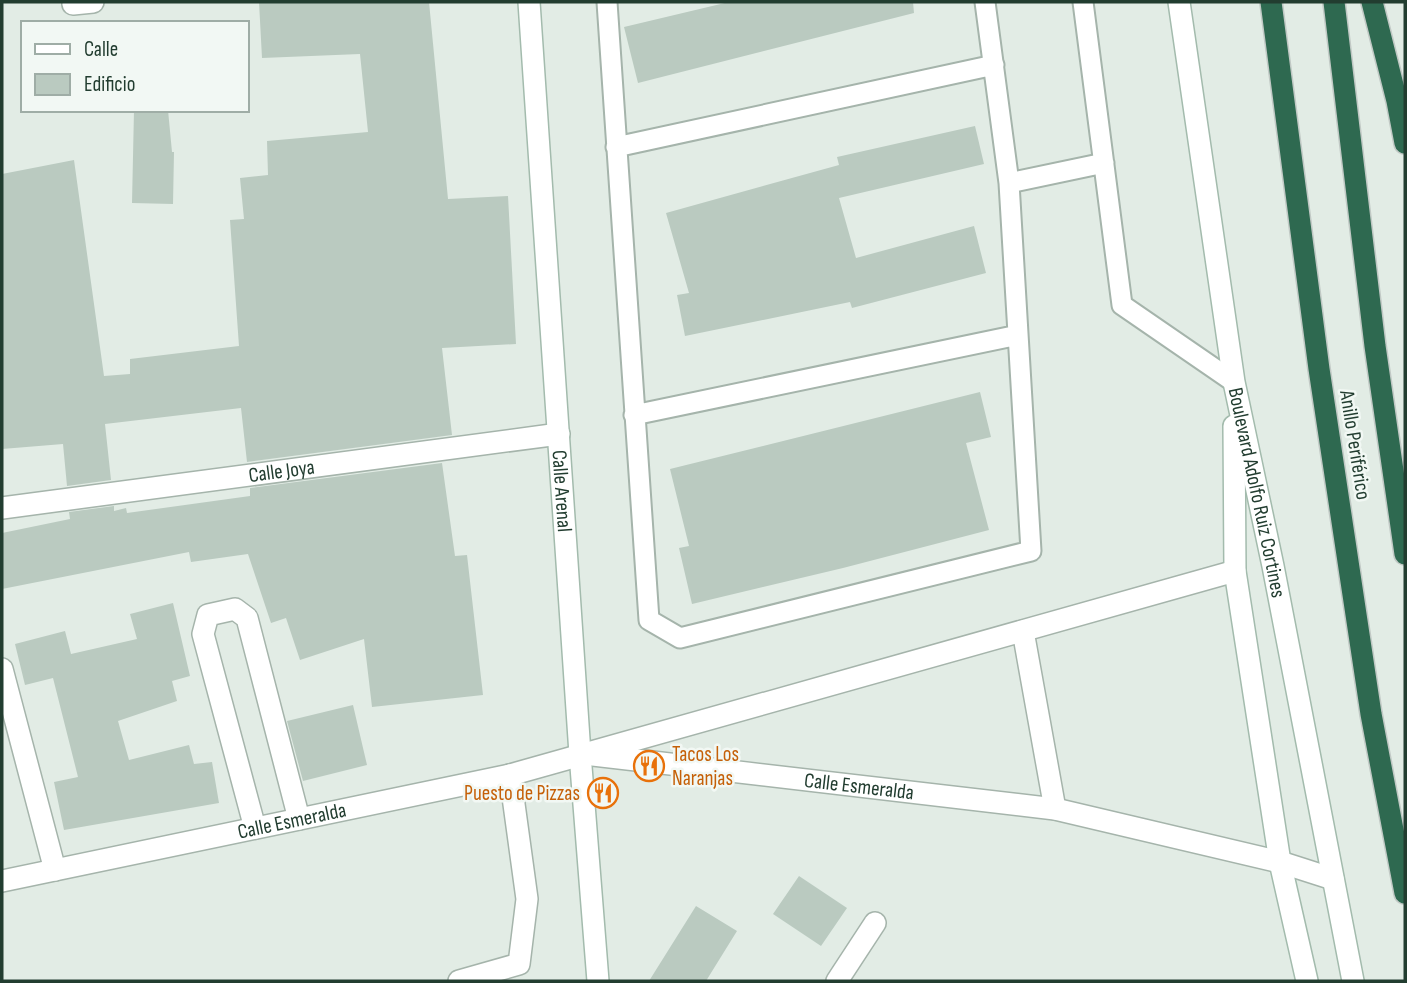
<svg xmlns="http://www.w3.org/2000/svg" width="1407" height="983" font-family="'Sofia Sans Condensed',sans-serif">
	<style>
		.building { fill: #bacac0 }
		.lines { fill: none; stroke-linecap: round; stroke-linejoin: round }
		.lane-casing { stroke: #a5b4ab; stroke-width: 23 }
		.street-casing { stroke: #a5b4ab; stroke-width: 24 }
		.secondary-casing { stroke: #a3bbad; stroke-width: 24 }
		.highway-casing { stroke: #c1c9c5; stroke-width: 24 }
		.lane { stroke: #fff; stroke-width: 19 }
		.street { stroke: #fff; stroke-width: 21 }
		.secondary { stroke: #fff; stroke-width: 21 }
		.highway { stroke: #2e6950; stroke-width: 21 }
		.labels { text-anchor: middle; dominant-baseline: central; stroke-width: 5; stroke-linejoin: round; paint-order: stroke }
		.street-label { font-size: 21px; fill: #223d30; stroke: #f2f8f4 }
		.food-label { font-size: 21px; fill: #c56008; stroke: #f2f8f4; text-anchor: start }
	</style>
	<rect width="100%" height="100%" fill="#e2ece5"/>
	<path class="building" d="M259,2h170l19,197 60,-3 8,148 -74,4 10,87 -205,27 -6,-54 -136,16 6,56 -44,6 -4,-42 -61,5v-275l72,-14 30,216 26,-2v-15l109,-13 -9,-126 14,-1 -4,-41 28,-3 -1,-34 101,-9 -8,-78 -98,4z
		M729,2h184l1,11 -276,70 -14,-56z
		M134,110h34l4,42h2l-1,52 -41,-1z
		M975,126l9,38 -145,34 17,60 118,-32 12,47 -134,35 -2,-6 -165,34 -8,-41 12,-2 -23,-80 173,-48 -2,-8z
		M980,392l11,45 -25,6 23,87 -146,38 -151,36 -13,-56 10,-2 -19,-77z
		M442,463l13,93 12,-1 16,140 -111,12 -8,-68 -64,21 -14,-42 -15,5 -23,-69 -57,8 -2,-10 -187,37v-56l68,-14 -1,-7 45,-6v5l12,-3 1,5 123,-17v-8z
		M173,603l17,73 -18,5 5,20 -59,20 11,39 60,-15 5,19 18,-2 7,41 -155,27 -10,-48 24,-5 -25,-99 -28,7 -10,-41 50,-13 6,23 66,-15 -7,-25z
		M353,705l14,60 -64,16 -16,-60z
		M799,876l48,32 -26,38 -48,-32z
		M696,906l41,25 -31,50h-57z"/>
	<g class="lines">
		<g class="lane-casing">
			<path id="lane" d="M607,2l42,618 31,18 351,-87 -22,-368 -24,-181
				M1083,2l39,303 112,77
				M616,147l378,-82
				M1009,183l95,-20
				M634,415l384,-80"/>
		</g>
		<g class="street-casing">
			<g id="street">
				<path d="M73,4l20,-2"/>
				<path id="s1" d="M2,508l557,-74"/>
				<path d="M1023,631l32,178"/>
				<path d="M2,669l53,201"/>
				<path id="s2" d="M593,755l462,54 225,53 53,17"/>
				<path d="M255,828l-52,-194 5,-19 27,-6 12,9 52,201"/>
				<path id="s3" d="M2,881l508,-106 725,-204"/>
				<path d="M459,981l60,-17 8,-65 -17,-124"/>
				<path d="M837,981l38,-58"/>
			</g>
		</g>
		<g class="secondary-casing">
			<g id="secondary">
				<path id="s4" d="M529,2l51,752 18,227"/>
				<path id="s5" d="M1179,2l55,380 39,184 80,415"/>
				<path d="M1234,426l1,145 45,291 27,119"/>
			</g>
		</g>
		<g class="highway-casing">
			<path id="highway" d="M1271,2l48,367 52,345 34,179
				M1334,2l41,344 30,208
				M1372,2l25,99 8,42"/>
		</g>
		<use href="#lane" class="lane"/>
		<use href="#street" class="street"/>
		<use href="#secondary" class="secondary"/>
		<use href="#highway" class="highway"/>
	</g>
	<defs>
		<g id="restaurant-ring" transform="scale(1.575)"><circle r="9.5" fill="#f2f8f4" stroke="#e8710a" stroke-width="1.5"/><path d="M-5-6h1v4h1v-4h1v4h1v-4h1v5L-1.5 .5V6h-2V.5L-5-1ZM5-6V6H3V1.5H1.5Q1.5-4 5-6Z" fill="#e8710a"/></g>
	</defs>
	<g fill-rule="evenodd">
		<use href="#restaurant-ring" x="649" y="766"/>
		<use href="#restaurant-ring" x="603" y="793"/>
	</g>
	<g class="labels">
		<g class="street-label">
			<text transform="translate(1355 445) rotate(81)">Anillo Periférico</text>
			<text stroke="none"><textPath href="#s1" startOffset="282">Calle Joya</textPath></text>
			<text stroke="none"><textPath href="#s4" startOffset="490">Calle Arenal</textPath></text>
			<text stroke="none"><textPath href="#s5" startOffset="497">Boulevard Adolfo Ruiz Cortines</textPath></text>
			<text stroke="none"><textPath href="#s2" startOffset="268">Calle Esmeralda</textPath></text>
			<text stroke="none"><textPath href="#s3" startOffset="296">Calle Esmeralda</textPath></text>
		</g>
		<g class="food-label">
			<text x="672" y="754">Tacos Los<tspan x="672" dy="24">Naranjas</tspan></text>
			<text x="580" y="793" text-anchor="end">Puesto de Pizzas</text>
		</g>
	</g>
	<rect width="1407" height="983" fill="none" stroke="#223d30" stroke-width="7"/>
	<rect x="21" y="21" width="228" height="91" fill="#f2f8f4" stroke="#9fada6" stroke-width="2"/>
	<rect x="35" y="44" width="35" height="10" fill="#ffffff" stroke="#9fada6" stroke-width="2"/>
	<text x="84" y="56" font-size="21" fill="#223d30">Calle</text>
	<rect x="35" y="74" width="35" height="21" fill="#bacac0" stroke="#9fada6" stroke-width="2"/>
	<text x="84" y="91" font-size="21" fill="#223d30">Edificio</text>
</svg>
